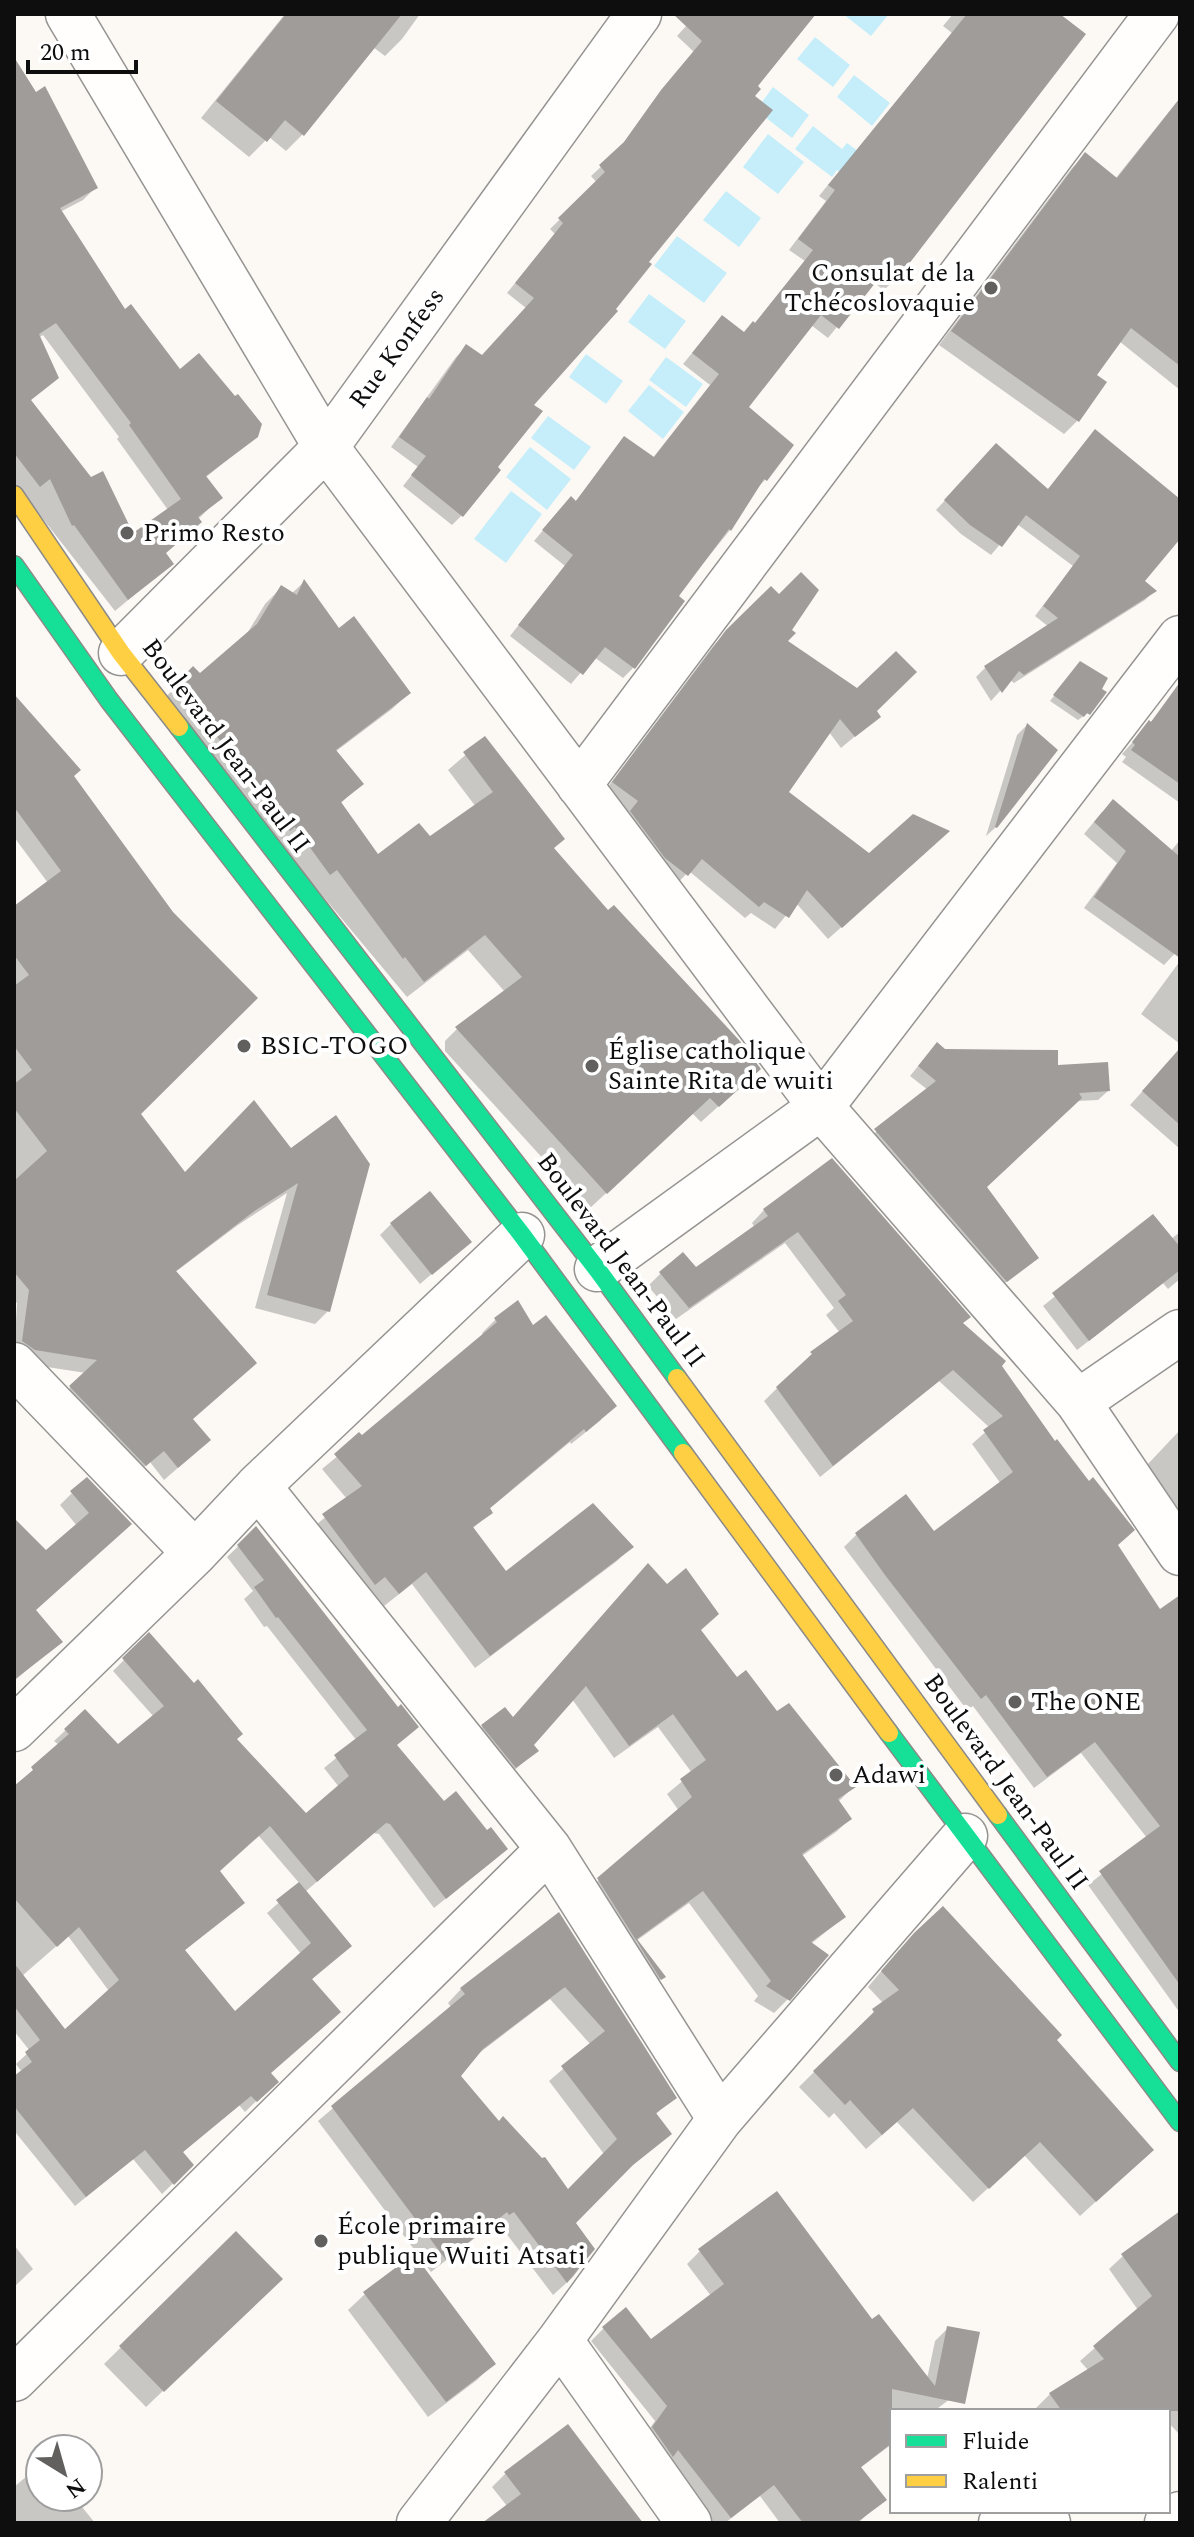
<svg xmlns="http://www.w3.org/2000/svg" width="1194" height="2537" font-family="Spectral,serif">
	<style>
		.water { fill: #c5eefa }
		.shadow { fill: #0003; fill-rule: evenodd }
		.building { fill: #9f9c99; fill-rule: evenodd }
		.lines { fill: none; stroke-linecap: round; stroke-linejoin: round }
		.street-casing { stroke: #959492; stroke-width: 47 }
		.fast-casing { stroke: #8c8a88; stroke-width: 21 }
		.slow-casing { stroke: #8c8a88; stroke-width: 21 }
		.street { stroke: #fffefd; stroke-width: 44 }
		.fast { stroke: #16e098; stroke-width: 18 }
		.slow { stroke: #ffcf43; stroke-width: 18 }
		.poi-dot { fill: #61605e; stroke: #fff; stroke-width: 3 }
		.labels { text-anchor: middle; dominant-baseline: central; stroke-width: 8; stroke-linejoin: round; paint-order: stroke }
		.poi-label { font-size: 26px; fill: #0e0e0e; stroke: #fff; text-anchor: start }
		.street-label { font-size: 26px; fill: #0e0e0e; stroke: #fff }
	</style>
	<rect width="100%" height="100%" fill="#fcf9f4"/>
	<path class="water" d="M843,14h46l-18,22z
		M815,37l35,28 -17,22 -36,-28z
		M854,75l36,28 -18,23 -35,-29z
		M773,87l36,28 -17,23 -36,-28z
		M813,126l29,23 5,-6 37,27 -17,23 -30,-23 -5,7 -37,-28z
		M768,134l36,28 -26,32 -35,-27z
		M726,191l35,27 -22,29 -36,-27z
		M677,236l50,37 -23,30 -50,-37z
		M649,294l37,27 -21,28 -37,-27z
		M586,354l37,27 -17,23 -37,-27z
		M666,357l37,27 -17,23 -37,-27z
		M649,385l35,27 -21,27 -35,-28z
		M548,416l43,31 -17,23 -43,-32z
		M530,447l41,32 -24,31 -41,-33z
		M511,491l31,23 -36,49 -32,-24z"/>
	<path class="shadow" d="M285,14h135l-18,25 -17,17 -12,-9 -70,87 -17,17 -17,-14 -20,20 -48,-39z
		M697,14h117l-59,72 -224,319 -36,62 -33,48 -10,10 -49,-39 15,-19 -27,-20 65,-90 10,-10 16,11 44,-50 -19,-15 48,-59 -5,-5 47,-46 -6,-7 26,-24 35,-49 42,-51 -17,-16z
		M953,14h99l-158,266 -10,10 -11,-8 -45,56 -17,-13 -65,82 19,73 -10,10 -25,40 -54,67 -43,71 -10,10 -29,-21 -23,27 -61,-48 55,-70 -31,-25 27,-32 14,-7 49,-64 28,21 58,-74 -27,-21 39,-47 21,17 11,-10 51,-63 -16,-11 37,-49 -7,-5 133,-163 -9,-7z
		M14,61l82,126 -13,13 -23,12 65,100 55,60 75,65 -50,41 15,19 -56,57 7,10 -56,47 -101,-129zM43,335l76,102 -2,2 51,71 -36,26 -103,-135 28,-24 -19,-39z
		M1180,98v292l-61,-49 -25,34 11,7 -28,39 -13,13 -125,-89 133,-177 13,-13 30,24z
		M1095,431l85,71v34l-37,46 11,9 -9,9 -131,83 -4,-3 -19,21 -15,-24 9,-9 64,-41 -14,-11 38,-50 -56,-42 -26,31 -30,-21 -25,-24 51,-55 60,36z
		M304,582l35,49 70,62 -17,16 -57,43 26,32 -21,20 38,52 52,-17 46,-32 -28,-37 36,-31 68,110 190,236 -41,37 -9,-9 -103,96 -144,-158v-10l17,-17 43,-32 -37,-42 -61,47 -246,-295 32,-33 7,6 45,-38 20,-33 16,-16 10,6z
		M771,589l14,53 93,75 -37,31 -12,-16 -42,60 82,64 66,-12 -107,95 -32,-36 -21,26 -24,-16 -6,5 -56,-47 -15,16 -73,-91 113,-151z
		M1075,669l13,44 -10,7 -28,-19z
		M14,695l58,82 66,336 47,62 106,-24 37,160 -13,13 -60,-16 32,-115 -49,32 -64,48 21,180 -31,27 -14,-18 -18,16 -75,-78 29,-27 -65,-10 -7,-5 3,-55 -3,-3v-391l34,-26 -34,-46z
		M1165,706l15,11v86l-58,-41 4,-5 -4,-3z
		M1027,725l-31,102 -10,9 31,-101z
		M1102,812l68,40 10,-12v108l-16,17 -80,-57 33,-45 -33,-29z
		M1180,961v83l-39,-30z
		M1180,1050v99l-50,-44z
		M944,1051l112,16 52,24 -10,9 -21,1 -93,86 53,71 -41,32 -130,-150 62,-50 -18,-14 18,-22z
		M764,1210l197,114 38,42 160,246 21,-15v416l-92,-128 59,-47 -66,-85 -47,35 -61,-82 -6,4 -123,-163 13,-13h77l67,-50 -29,-40 18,-16 -51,-47 -119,96 -56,-76 48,-47 28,-21 -14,-18 8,-7 -49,-65 -109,76 -28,-33 13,-13 34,-3 60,-42 -3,-5z
		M1153,1217l18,22 9,-7v47l-12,10 -5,-6 -86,67 -34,-44z
		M391,1224l78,18 -49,42 -40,-49z
		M496,1319l36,9 69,92 -30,24 -1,-2 -82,68 2,3 -18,16 34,45 125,-27 -14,14 -142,107 -63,-84 -28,22 -13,-16 -11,8 -50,-68 37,-31 -25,-30 162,-134 -2,-2z
		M1180,1430v81l-33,-46z
		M72,1493l57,31 -95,86 26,32 -46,39v-163l32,34 31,-26 -17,-21z
		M256,1529l142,180 19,18 -22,19 100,113 -61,49 -55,-74 -6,-1 -68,59 45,54 -39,34 -42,94 7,8 -31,30 -6,-7 -57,48 10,12 -30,29 -29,-35 -58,47 -59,-73 -2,2v-57l8,-6 -6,-8 14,-13 -16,-20v-242l45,-44 -5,-4 31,-29 32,34 37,-29 -41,-46 36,-36 86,104 70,77 34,-29 -15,-19 33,-27 -90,-115 -3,1 -20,-28 9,-8 -26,-34zM258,1835l42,49 -33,29 35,42 -67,59 -51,-63 59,-48 -25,-32zM68,1936l41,55 -44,41 -43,-56z
		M699,1631l37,49 41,34 76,73 -15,15 12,17 -14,13 -34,24 42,61 -33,27 -23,55 -14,14 -20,-12 4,-5 -69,-93 -53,38 27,36 -14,13 -65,-97 95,-82 -12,-17 25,-21 -34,-46 -44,31 -42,-59 -40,46 4,6 -34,30 -33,-41 14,-14 29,-7z
		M559,1915l115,182 -19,18 15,19 -52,43 -45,46 20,26 -20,28 -20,18 -54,-71 -4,3 -2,-3 -62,48 -113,-151 133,-114 -3,-4 13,-14zM550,1999l41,46 -42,36 55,73 -37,38 -69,-68 -40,-48 16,-19z
		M899,1950l238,214 -57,52 -56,-61 -51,47 -76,-80 -31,27 -32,-36 -5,5 -30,-31 84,-84 -15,-16z
		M1180,2232v203l-12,-13v-11h-130l-2,-3 14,-14 38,-24 -8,-9 58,-51 -29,-41 14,-13z
		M236,2234l28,61 -118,112 -42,-43z
		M14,2245l19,24 -19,18z
		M700,2251l172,71 55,57 8,-38 13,-13 6,68 -20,15h-42v33l-32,24 24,31 -26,24h-78l-20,-27 -35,27h-13l-47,-61 -25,-20 15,-21 -64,-80 13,-13 47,13 60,-45 -24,-32z
		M365,2294l129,69 -17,17 -49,37 -80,-107z
		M567,2427l76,96h-158l22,-17 -15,-19 13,-13z
		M40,2465v32h34l21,26h-81v-36z"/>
	<path class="building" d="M286,14h116l-98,122 -19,-16 -18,22 -51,-41z
		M673,14h143l-58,72 3,3 -6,7 18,14 -124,152 3,2 -36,45 2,2 -84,94 9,6 -45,56 3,3 -38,47 -52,-42 15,-19 -27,-19 28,-40 2,2 37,-55 16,11 52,-57 -19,-15 48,-60 -5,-5 47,-46 -6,-7 25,-23 37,-52 41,-49z
		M967,14h93l26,20 -191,248 -12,-9 -44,56 -18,-14 -72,92 45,38 -27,36 -3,-2 -33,52 -2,-2 -50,67 6,5 -50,68 -30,-22 -22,28 -65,-50 55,-70 -31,-25 29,-34 5,5 48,-65 30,21 65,-83 -27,-21 30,-38 22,17 9,-11 2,2 58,-73 -15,-11 37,-49 -7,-5z
		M14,57l22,35 9,-6 53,102 -38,20 65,101 6,-5 49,65 19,-16 36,43 3,-2 24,30 -4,13 -52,39 17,22 -25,19 4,5 -36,31 8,11 -46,36 -54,-75 -2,1 -22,-47 -10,8 -26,-34zM56,323l75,100 -2,2 52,74 -48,34 -30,-62 -12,6 -60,-77 28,-22 -20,-44z
		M1180,98v268l-49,-38 -34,47 10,7 -28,40 -128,-91 134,-179 32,26z
		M1095,429l85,70v40l-35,42 12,10 -133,84 -5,-4 -17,22 -18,-27 74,-48 -15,-12 37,-50 -54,-41 -24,32 -32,-22 -26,-25 52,-57 52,46z
		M801,572l18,18 -27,40 4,3 -8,8 69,47 39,-37 21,21 -40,39 4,6 -26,20 -15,-18 -51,73 80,61 44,-39 37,17 -108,97 -35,-38 -18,28 -25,-16 -5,5 -57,-48 -14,17 -23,-18 -35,-47 8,-10 -26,-19 114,-152 45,-44 8,8z
		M304,579l35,49 15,-12 57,77 -75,57 28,34 -23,18 37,52 41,-31 11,13 63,-44 -30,-40 22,-16 80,103 -11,9 54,62 6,-5 125,135 22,29 -42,38 -9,-9 -103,96 -152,-167 67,-50 -37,-42 -61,47 -19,-25 -2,2 -66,-89 -7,5 -35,-48 -5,4 -75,-97 4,-2 -22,-22 -21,-26 17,-18 7,7 57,-49 24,-39 16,10z
		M1080,661l28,17 -6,11 5,3 -17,23 -3,-2 -3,4 -31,-22z
		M1180,682v102l-49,-34 4,-5 -3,-3 17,-22 2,2z
		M14,694l67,76 -7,6 99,136 85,86 -117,116 44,58 69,-72 37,48 45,-33 34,49 -40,148 -63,-17 31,-112 -45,29 -77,59 81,92 -64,56 18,21 -33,28 -14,-17 -18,15 -77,-80 28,-26 -62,-10 -13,-9 7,-51 -15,-18v-91l33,-30 -33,-43v-24l18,-14 -18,-24v-60l15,-11 -15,-20v-49l47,-35 -47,-64z
		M1027,723l31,27 -61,78 -2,-1z
		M1113,799l67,58v101l-86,-61 32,-46 -32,-29z
		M937,1042l8,7 113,1v15l50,-3 2,29 -31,2 3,5 -95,89 52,71 -32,24 -133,-153 62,-48 -18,-15z
		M1180,1048v77l-38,-34z
		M832,1158l139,159 -8,6 43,38 -4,5 53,75 2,-2 32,42 4,-4 42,53 -17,15 42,64 20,-14v390l-81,-114 61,-45 -65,-84 -48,35 -61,-82 -5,4 -96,-124 -30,-42 51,-39 28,37 79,-59 -30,-42 20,-14 -50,-46 -120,96 -57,-79 36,-33 -2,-2 43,-31 -15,-20 8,-6 -48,-63 -109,76 -30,-36 24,-20 13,15 72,-51 -5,-7z
		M430,1191l42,51 -40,33 -42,-52z
		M1153,1214l27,33v23l-91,71 -37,-48z
		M518,1300l15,25 13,-10 71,91 -31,26 -2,-3 -94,79 3,5 -20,14 33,44 87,-68 41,44 -144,109 -64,-84 -27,22 -14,-17 -10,8 -53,-71 40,-28 -28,-32 25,-22 3,3 135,-113 -3,-4z
		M87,1477l45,47 -96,86 27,32 -49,38v-162l32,32 43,-37 -19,-22z
		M256,1526l142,181 3,-3 18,23 -22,18 47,56 12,-10 31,39 4,-3 17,22 -62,50 -56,-75 -4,-1 -69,59 -47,-56 -50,45 25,32 -60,47 50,61 76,-68 -35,-43 23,-18 53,64 -40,33 29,33 -70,61 8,9 -22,20 -6,-6 -68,56 11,13 -20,20 -29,-35 -59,47 -72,-91v-30l18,-14 -7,-10 15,-12 -26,-34v-43l51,66 54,-49 -40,-53 -22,20 -43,-49v-112l19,-16 -2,-3 38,-33 -5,-5 21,-20 33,35 46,-38 -42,-48 27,-26 45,51 4,-4 45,55 -6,5 69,74 43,-37 -15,-21 33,-25 -89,-113 -2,1 -22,-31 10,-7 -27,-35z
		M648,1563l19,21 19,-16 33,46 -18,16 36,47 9,-7 31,41 12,-8 67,84 -18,12 14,20 -50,35 44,63 -35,25 18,13 -39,46 -24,-15 5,-5 -68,-90 -66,48 29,38 -5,3 -64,-102 95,-81 -12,-18 26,-19 -33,-46 -44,32 -43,-60 -52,59 5,6 -23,17 -35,-43 24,-18 8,10z
		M943,1906l119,129 -5,5 97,110 -58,52 -56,-60 -51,47 -76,-81 -31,27 -32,-35 -5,5 -32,-34 61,-59 -2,-3 27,-19 -18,-19 33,-38z
		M559,1912l118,186 -21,15 16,21 -39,31 -57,58 19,26 -28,34 -53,-71 -5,3 -2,-3 -61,48 -115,-154 134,-112 -5,-6zM565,1987l40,44 -44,35 56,73 -49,50 -23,-32 -3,1 -39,-42 -4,5 -38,-45 22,-27z
		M777,2191l95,128 7,-5 56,72 12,-60 33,6 -15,72 -73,-15v54l-31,24 26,33 -31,23h-53l-29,-38 -43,33 -53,-68 -5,7 -21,-30 15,-21 -65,-79 24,-20 25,32 73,-55 -26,-35z
		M1180,2211v200h-118l-13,-18 55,-34 -11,-13 59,-50 -31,-42z
		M236,2231l47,48 -119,113 -45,-46z
		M414,2254l82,110 -50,38 -83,-110z
		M568,2424l75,99h-161l39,-29 -17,-22z"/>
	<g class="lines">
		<g class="street-casing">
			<path id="street" d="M68,14l258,433 495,660 257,295 102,151
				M121,653l205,-206 313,-433
				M579,785l578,-771
				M597,1269l224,-162 359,-469
				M14,1365l181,188
				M1078,1402l102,-70
				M258,1486l291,363 171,270
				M14,1729l181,-176 63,-67 264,-251
				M560,2340l129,183
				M14,2379l535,-530
				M419,2523l141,-183 160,-221 245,-283
				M1001,2523c13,-11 32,-7 47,0
				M1167,2523l13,-9"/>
		</g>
		<g class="fast-casing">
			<path id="fast" d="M14,565l95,135 413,535 161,218
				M179,727l418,542 80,109
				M889,1733l291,389
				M998,1815l182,247"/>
		</g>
		<g class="slow-casing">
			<path id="slow" d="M14,495l107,158 58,74
				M677,1378l321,437
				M683,1453l206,280"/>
		</g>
		<use href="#street" class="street"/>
		<use href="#fast" class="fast"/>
		<use href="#slow" class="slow"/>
	</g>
	<g class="poi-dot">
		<circle cx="991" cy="288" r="8"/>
		<circle cx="127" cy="533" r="8"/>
		<circle cx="244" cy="1046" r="8"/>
		<circle cx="592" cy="1066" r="8"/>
		<circle cx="1015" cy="1702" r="8"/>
		<circle cx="836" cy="1775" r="8"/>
		<circle cx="321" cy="2241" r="8"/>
	</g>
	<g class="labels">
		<g class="poi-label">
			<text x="975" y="273" text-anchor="end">Consulat de la<tspan x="975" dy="30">Tchécoslovaquie</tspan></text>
			<text x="143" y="533">Primo Resto</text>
			<text x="260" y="1046">BSIC-TOGO</text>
			<text x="608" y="1051">Église catholique<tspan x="608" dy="30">Sainte Rita de wuiti</tspan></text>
			<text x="1031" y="1702">The ONE</text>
			<text x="852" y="1775">Adawi</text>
			<text x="337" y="2226">École primaire<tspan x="337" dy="30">publique Wuiti Atsati</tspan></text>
		</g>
		<g class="street-label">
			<text transform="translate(397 348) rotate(-54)">Rue Konfess</text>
			<text transform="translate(226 746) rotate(53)">Boulevard Jean-Paul II</text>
			<text transform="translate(621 1260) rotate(53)">Boulevard Jean-Paul II</text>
			<text transform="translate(1006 1782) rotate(54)">Boulevard Jean-Paul II</text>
		</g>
	</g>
	<rect width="1194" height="2537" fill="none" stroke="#0e0e0e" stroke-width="32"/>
	<rect x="890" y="2409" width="280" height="104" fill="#ffffff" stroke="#9f9f9f" stroke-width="2"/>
	<rect x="906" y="2435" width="40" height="12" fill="#16e098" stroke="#9f9f9f" stroke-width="2"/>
	<text x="962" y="2449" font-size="24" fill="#0e0e0e">Fluide</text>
	<rect x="906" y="2475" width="40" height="12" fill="#ffcf43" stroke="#9f9f9f" stroke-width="2"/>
	<text x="962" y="2489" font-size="24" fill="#0e0e0e">Ralenti</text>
	<g transform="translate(64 2473) rotate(143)"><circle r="38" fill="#ffffff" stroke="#9f9f9f" stroke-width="2"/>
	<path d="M0-6L14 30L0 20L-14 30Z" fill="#61605e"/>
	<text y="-12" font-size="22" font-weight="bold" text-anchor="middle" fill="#0e0e0e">N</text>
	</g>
	<path d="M28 60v12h108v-12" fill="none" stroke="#0e0e0e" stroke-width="4"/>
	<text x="40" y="60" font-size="24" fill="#0e0e0e" stroke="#ffffff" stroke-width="6" paint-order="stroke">20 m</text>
</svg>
